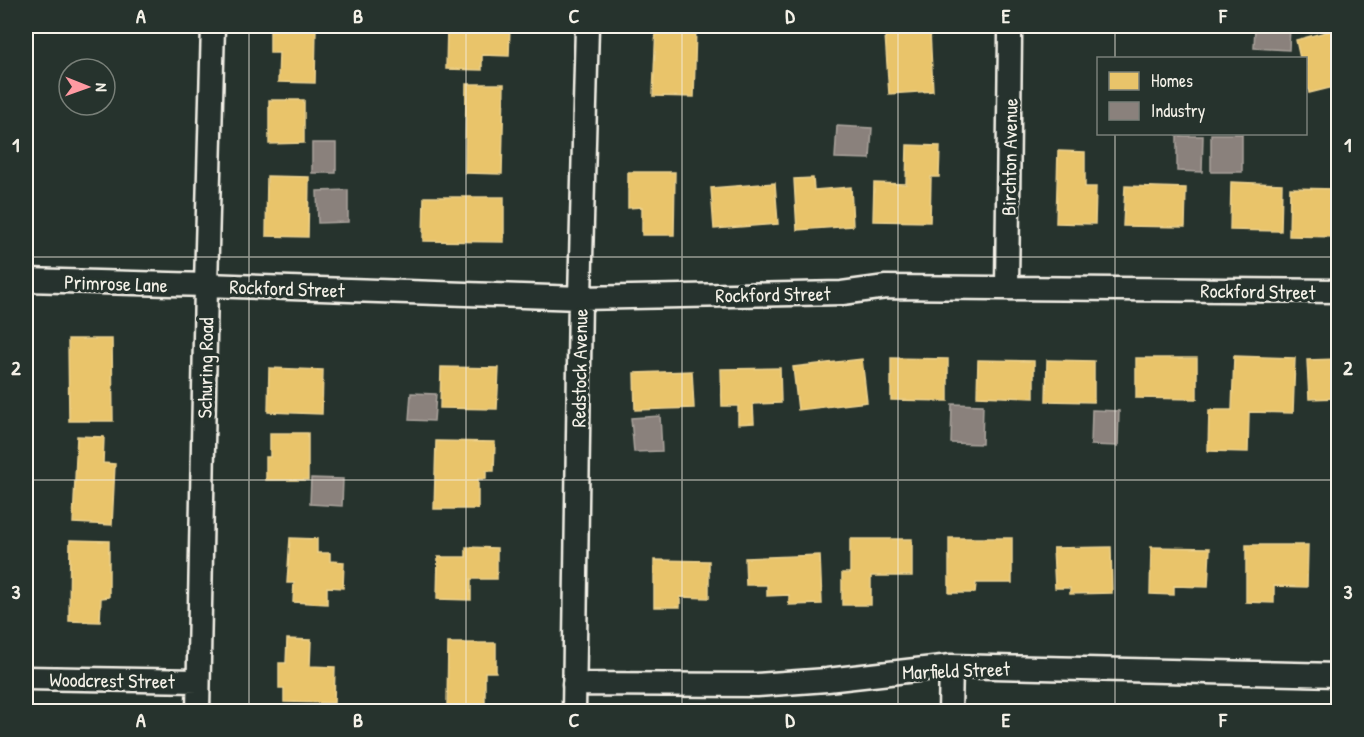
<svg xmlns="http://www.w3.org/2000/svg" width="1364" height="737" font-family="'Patrick Hand',sans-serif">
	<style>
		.homes { fill: #e9c46a; stroke: #ecd290; stroke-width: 1.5 }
		.industry { fill: #8a817c; stroke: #aaa39c; stroke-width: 1.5 }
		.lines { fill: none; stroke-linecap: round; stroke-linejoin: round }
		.street-casing { stroke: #f4f1e8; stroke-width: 27 }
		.street { stroke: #26332d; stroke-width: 22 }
		.grid { fill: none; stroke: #f4f1e8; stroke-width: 1.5; stroke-opacity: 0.55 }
		.labels { text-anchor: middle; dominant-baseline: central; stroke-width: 6; stroke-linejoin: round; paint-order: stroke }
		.street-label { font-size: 20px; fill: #f4f1e8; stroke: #26332d }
		.neatline { fill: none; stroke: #f4f1e8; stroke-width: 2 }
		.grid-label { font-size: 20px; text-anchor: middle; font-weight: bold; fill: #f4f1e8 }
	</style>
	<rect width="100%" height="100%" fill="#26332d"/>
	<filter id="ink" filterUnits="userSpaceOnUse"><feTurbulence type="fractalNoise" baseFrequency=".0167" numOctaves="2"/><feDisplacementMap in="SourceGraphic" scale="12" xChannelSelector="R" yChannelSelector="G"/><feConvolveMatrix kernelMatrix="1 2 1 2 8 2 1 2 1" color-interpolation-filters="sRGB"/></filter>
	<g filter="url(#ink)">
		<path class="homes" d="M270,26h46l-1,57 -37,-1 1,-29h-9z
			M447,26h63l-1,30 -27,-1v15l-36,-1z
			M656,26h40l-2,71 -41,-1z
			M1337,29l1,6v51l-29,7 -3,-14v-21h-6l-4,-18z
			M930,31l3,60 -44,3 -4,-60z
			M466,84h38l-2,90 -37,-1z
			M269,100h35v43l-35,1z
			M907,145l33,1 -1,31h-8l-1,45 -57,-1 1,-38 32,1z
			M1058,151l27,1v35h11l-1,37 -39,-1z
			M1337,154h1v83l-49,-1 1,-48 46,1z
			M628,172h47l-1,63h-32v-28l-14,1z
			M267,176l42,1 -1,60 -42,-1z
			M813,178l1,12 37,-3 2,39 -56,4 -3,-51z
			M1231,182l51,2 -1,47 -51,-1z
			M775,183l3,41 -64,5 -3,-41z
			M1125,186l61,2 -1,39 -62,-1z
			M424,197h80v45l-81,-1z
			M68,339h44l1,82h-44z
			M1234,356l61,2 -2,55 -44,-1 -1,40 -40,-1 1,-41h23z
			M891,358l57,1v42l-57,-1z
			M1136,358h61v41l-61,-1z
			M862,359l5,43 -69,8 -5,-43z
			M1338,359v39l-29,1 -2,-39z
			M978,360l56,1v37l-57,-2z
			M1047,360l47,1v41l-48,-1z
			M441,367l58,1 -2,41 -57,-1z
			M269,368l54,2 -1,44 -54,-2z
			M780,368l1,35 -28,1 1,19 -16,1v-18h-16l-1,-37z
			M692,371l2,37 -59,2 -1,-37z
			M270,433h38v47h-42v-23h4z
			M77,436l27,1 -1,26 12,1 -3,61 -39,-2z
			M436,441l59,1 -1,29h-8v8h-8v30h-44z
			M290,538l27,1v14h13v8l14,1 -1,26 -16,-1v17l-34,-2 1,-19h-7z
			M949,538h63v45h-36l-1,10h-26z
			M850,539h62v37h-41v29h-29v-32h8z
			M70,540l39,1v56l-8,1 -1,24 -31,-1z
			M1246,545h62l-1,42 -33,-1v17l-28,-1z
			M466,547l31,1v31h-26v21l-34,-1 1,-42h28z
			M1111,547l1,46 -42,1v-6h-15l-2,-40z
			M1151,547l59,1 -2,39 -34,-1v9l-24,-1z
			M820,555l2,49 -33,1v-10l-22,1v-11h-21l-1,-27z
			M654,560l55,1v37l-29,-1v10h-26z
			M287,639l24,1 -1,26 25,1 -1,36 -50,-1v-14h-5v-25h7z
			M448,643h48v29h-11v35h-38z"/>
		<path class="industry" d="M1255,26h35l-1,24 -35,-2z
			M837,126l35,2 -2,31 -35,-1z
			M1211,134h31v38h-31z
			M1177,136h26l-1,36 -25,-1z
			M312,143h24v30h-24z
			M348,190v32l-30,1 -1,-32z
			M411,393l25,1 -2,27 -25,-1z
			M952,404l31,1 -1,39 -31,-1z
			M1092,410l27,1 -1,35 -27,-1z
			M660,416l2,35 -28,1 -3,-34z
			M311,478l32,1 -1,27 -32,-2z"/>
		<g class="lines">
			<g class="street-casing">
				<path id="street" d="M26,280l180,5 374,13 262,-5 44,-6 452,4
					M1007,288l3,-252 -1,-10
					M26,678l172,3
					M574,684l183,1 70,-5 124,-14 387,9
					M198,712l8,-427 7,-259
					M574,712l6,-414 7,-272
					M950,712l1,-46"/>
			</g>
			<use href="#street" class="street"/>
		</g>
	</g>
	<path class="grid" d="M249,26v686M466,26v686M682,26v686M898,26v686M1115,26v32M1115,134v578M26,257h1312M26,480h1312"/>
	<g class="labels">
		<g class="street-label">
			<text transform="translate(1009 157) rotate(-89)">Birchton Avenue</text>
			<text transform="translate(116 283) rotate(2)">Primrose Lane</text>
			<text transform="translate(287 288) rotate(2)">Rockford Street</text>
			<text transform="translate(1258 291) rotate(1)">Rockford Street</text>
			<text transform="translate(773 294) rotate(-1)">Rockford Street</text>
			<text transform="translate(205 368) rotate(-89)">Schuring Road</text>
			<text transform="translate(579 368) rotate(-89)">Redstock Avenue</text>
			<text transform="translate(956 670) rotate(-2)">Marfield Street</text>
			<text transform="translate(112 680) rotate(1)">Woodcrest Street</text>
		</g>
	</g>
	<rect width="1364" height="737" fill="none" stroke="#26332d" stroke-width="66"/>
	<rect x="1097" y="57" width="210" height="78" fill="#26332d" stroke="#787f78" stroke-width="1.5"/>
	<rect x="1109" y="72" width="30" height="18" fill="#e9c46a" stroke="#787f78" stroke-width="1.5"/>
	<text x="1151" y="87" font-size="18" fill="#f4f1e8">Homes</text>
	<rect x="1109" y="102" width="30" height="18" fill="#8a817c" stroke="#787f78" stroke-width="1.5"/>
	<text x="1151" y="117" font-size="18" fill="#f4f1e8">Industry</text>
	<g transform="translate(87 87) rotate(91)"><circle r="28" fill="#26332d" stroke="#787f78" stroke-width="1.5"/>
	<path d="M0-4.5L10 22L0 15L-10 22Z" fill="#ff9aa2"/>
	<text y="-9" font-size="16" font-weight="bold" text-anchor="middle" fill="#f4f1e8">N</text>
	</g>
	<rect x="33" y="33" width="1298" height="671" class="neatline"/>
	<g class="grid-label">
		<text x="141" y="23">A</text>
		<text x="358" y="23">B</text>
		<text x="574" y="23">C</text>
		<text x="790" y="23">D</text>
		<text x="1006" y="23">E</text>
		<text x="1223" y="23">F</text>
		<text x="16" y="152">1</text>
		<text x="1348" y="152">1</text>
		<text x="16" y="375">2</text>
		<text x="1348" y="375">2</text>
		<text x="16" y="599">3</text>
		<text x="1348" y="599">3</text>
		<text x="141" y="727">A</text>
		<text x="358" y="727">B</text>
		<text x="574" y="727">C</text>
		<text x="790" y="727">D</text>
		<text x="1006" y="727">E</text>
		<text x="1223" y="727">F</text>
	</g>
</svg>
